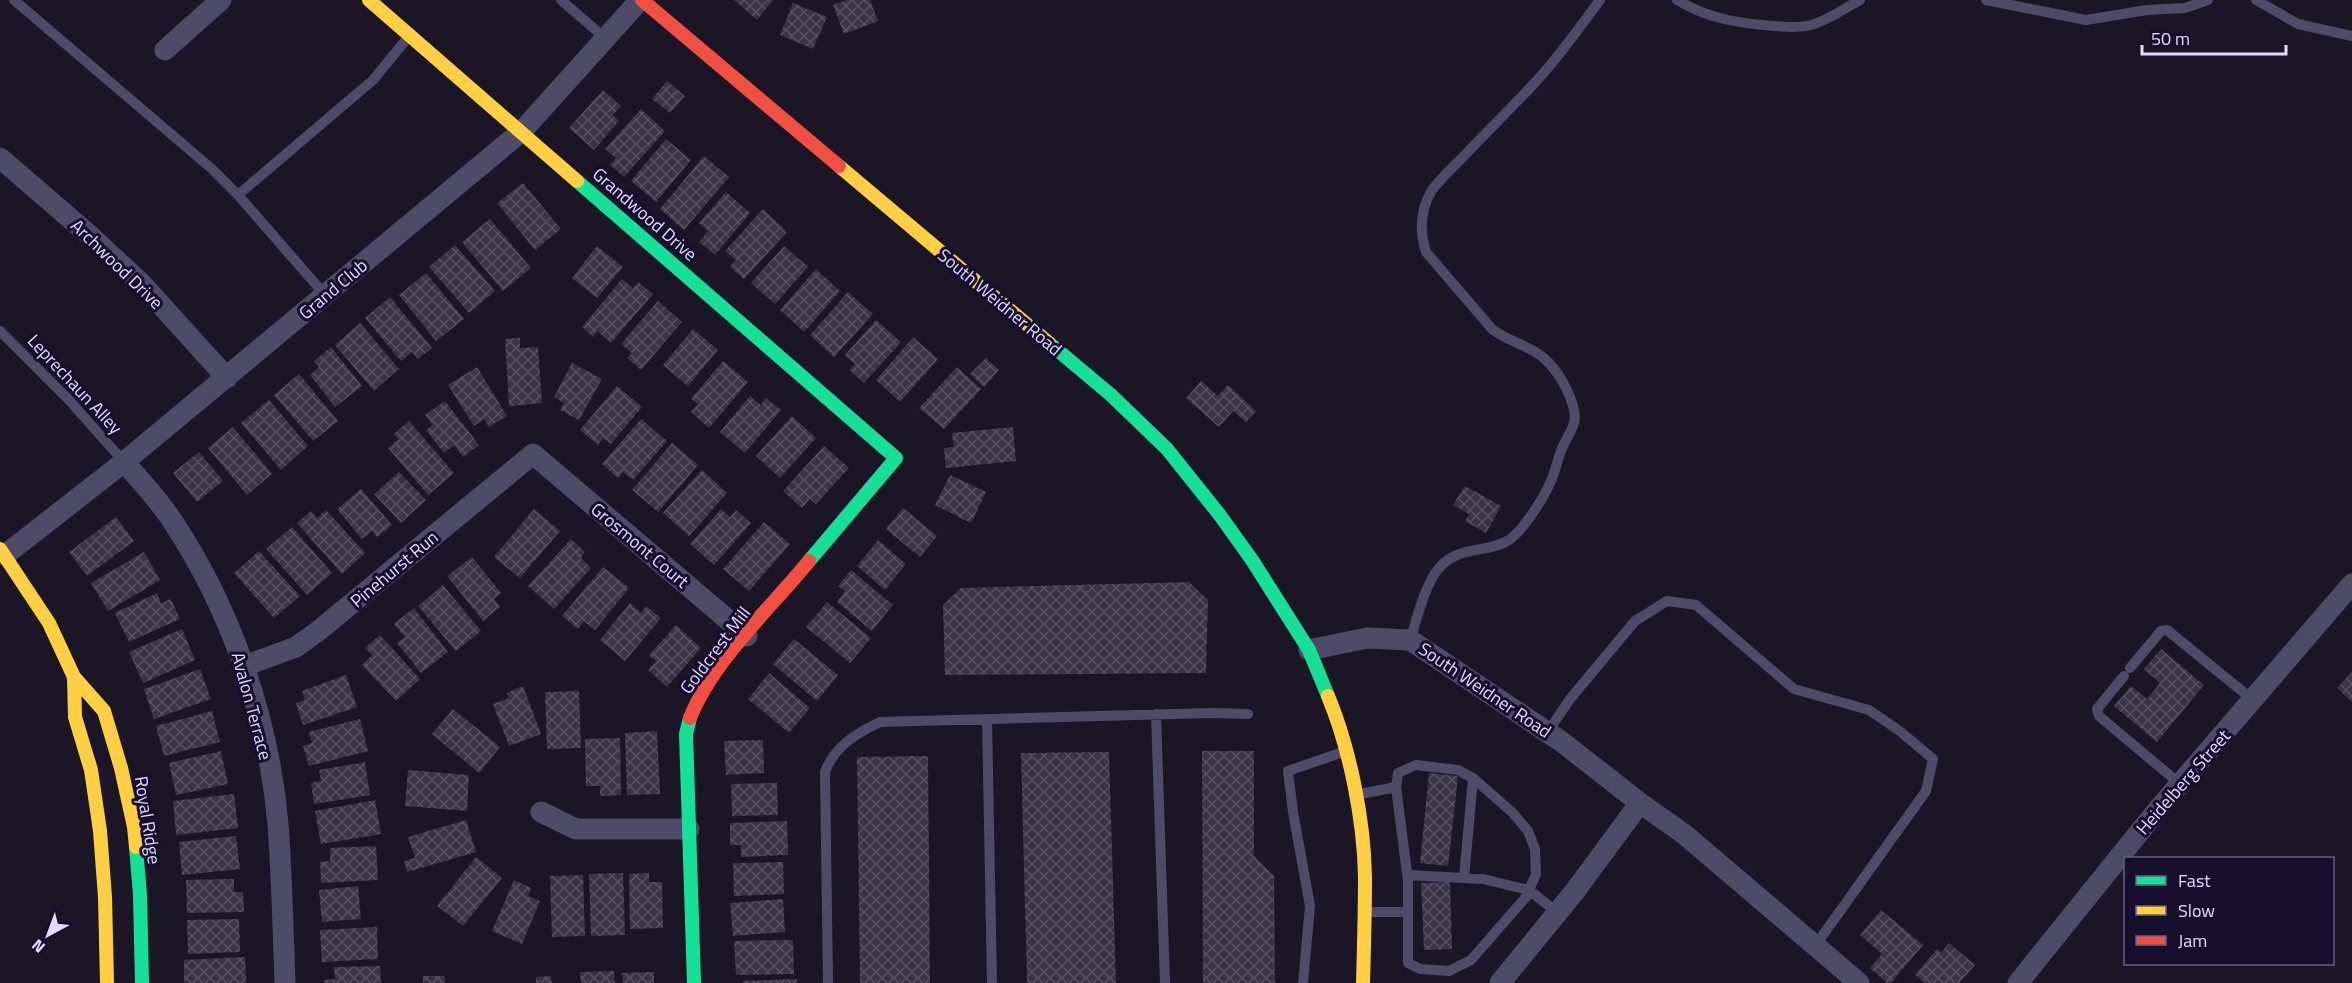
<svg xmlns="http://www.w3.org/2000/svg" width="2352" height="983" font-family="'Titillium Web',sans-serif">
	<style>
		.building { fill: url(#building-cross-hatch) }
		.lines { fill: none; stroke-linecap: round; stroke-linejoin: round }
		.lane { stroke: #4d4b67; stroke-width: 10 }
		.street { stroke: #4d4b67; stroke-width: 21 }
		.fast { stroke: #16e098; stroke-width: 14 }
		.slow { stroke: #ffcf43; stroke-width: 14 }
		.jam { stroke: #f24e42; stroke-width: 14 }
		.labels { text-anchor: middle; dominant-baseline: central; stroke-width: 6; stroke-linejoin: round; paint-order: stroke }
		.street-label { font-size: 18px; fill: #e1dcff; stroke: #160f2d }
	</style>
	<defs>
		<pattern id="building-cross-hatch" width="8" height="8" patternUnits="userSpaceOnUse" patternTransform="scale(1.5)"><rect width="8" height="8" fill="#393547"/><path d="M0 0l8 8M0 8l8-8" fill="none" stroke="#555263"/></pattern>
	</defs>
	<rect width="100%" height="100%" fill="#1a1626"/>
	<path class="building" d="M734,0h39l-16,20z
		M847,0h23l8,21 -34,13 -11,-29z
		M793,3l34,14 -14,32 -33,-14z
		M667,81l18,15 -15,17 -18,-14z
		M603,90l18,16 -8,9 6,6 -25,29 -25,-22z
		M641,109l24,22 -41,46 -14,-12 6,-7 -11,-9z
		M666,139l25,21 -35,42 -25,-21z
		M704,156l25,21 -45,53 -24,-21z
		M523,183l38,46 -26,21 -38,-47z
		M726,192l24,21 -35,42 -16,-13 9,-11 -9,-8z
		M763,209l24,23 -43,47 -14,-12 6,-7 -11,-9z
		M490,219l41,49 -28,23 -41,-49z
		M455,245l40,46 -26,22 -40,-46z
		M597,246l26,21 -26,31 -25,-20z
		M784,246l24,21 -33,37 -24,-21z
		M816,269l24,22 -36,41 -24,-22z
		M426,273l38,46 -28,22 -37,-46z
		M622,279l11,9 5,-6 15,12 -42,49 -14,-12 -4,6 -11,-10z
		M848,292l25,22 -39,43 -24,-22z
		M390,297l42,51 -14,11 -6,-7 -11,9 -36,-43z
		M658,301l24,21 -41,48 -14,-12 5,-5 -11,-9z
		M876,320l25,22 -37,41 -14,-13 5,-6 -10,-9z
		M360,323l39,46 -25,22 -39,-46z
		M693,329l25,21 -30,36 -25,-21z
		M913,337l25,22 -38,43 -24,-22z
		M520,338v10l18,-1 4,56 -33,3 -4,-67z
		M331,347l31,39 -27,21 -25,-32 9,-8 -5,-6z
		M986,358l13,12 -15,17 -14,-13z
		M723,361l25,21 -39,46 -18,-16 7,-8 -7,-5z
		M572,363l30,16 -23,41 -19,-10 4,-7 -10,-6z
		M477,367l30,49 -18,11 -5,-8 -10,7 -26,-41z
		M957,367l24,22 -37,40 -25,-21z
		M299,374l39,47 -25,20 -39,-46z
		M1201,381l17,15 10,-11 28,26 -10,11 -13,-11 -14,16 -33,-29z
		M617,386l25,21 -31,37 -8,-6 -5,7 -18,-15z
		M750,396l11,9 5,-7 15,12 -36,43 -25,-21z
		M269,400l39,46 -27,24 -40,-47z
		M445,401l34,44 -16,12 -9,-12 -10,8 -18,-23 7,-5 -8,-10z
		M792,416l24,22 -36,40 -24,-22z
		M641,419l26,22 -34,39 -10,-8 -5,6 -16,-14z
		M409,421l45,52 -26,22 -40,-47 11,-9 -5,-5z
		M233,427l39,47 -25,21 -39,-47z
		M1013,427l3,34 -70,7 -2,-20 10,-1 -2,-14z
		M672,443l26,22 -40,47 -26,-22z
		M824,446l25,22 -33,36 -6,-5 -8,9 -19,-17z
		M199,452l24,29 -26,21 -24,-29z
		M702,470l25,23 -38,43 -26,-23z
		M399,472l27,28 -25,23 -27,-29z
		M950,475l36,17 -15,31 -36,-18z
		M1465,486l36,20 -15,27 -21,-12 4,-7 -16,-9z
		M361,489l31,36 -15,12 -5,-6 -10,8 -25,-30z
		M903,508l34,28 -17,21 -34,-28z
		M534,509l26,22 -40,47 -26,-21z
		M721,509l9,8 6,-7 15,13 -37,42 -24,-21z
		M326,510l39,43 -23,21 -45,-51 14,-12 6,7z
		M116,517l18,24 -47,35 -18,-24z
		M764,522l26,22 -41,47 -26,-22z
		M292,527l40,46 -25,22 -41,-46z
		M571,539l14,13 -4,6 10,10 -37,41 -26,-23z
		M878,540l28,24 -21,26 -28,-24z
		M259,551l41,45 -26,22 -40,-45z
		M144,552l16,28 -52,31 -17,-28z
		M472,557l29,36 -7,6 6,8 -17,14 -36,-45z
		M603,567l26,21 -34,42 -11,-9 -6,8 -16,-13z
		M851,570l42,35 -21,26 -35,-29 8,-11 -7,-5z
		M1189,582l19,18 -2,73 -261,2 -2,-70 18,-17z
		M443,585l38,46 -25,20 -38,-45z
		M157,593l4,10 10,-4 9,20 -51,23 -14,-29z
		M827,602l44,36 -21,25 -44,-36z
		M630,603l11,10 5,-7 15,12 -36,43 -25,-21z
		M414,608l34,44 -27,21 -24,-30 8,-6 -11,-13z
		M676,625l25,23 -34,39 -19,-17 8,-9 -7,-6z
		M182,629l13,31 -52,23 -14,-31z
		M380,635l40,44 -24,22 -34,-36 10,-10 -7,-7z
		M794,639l44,36 -21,26 -44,-37z
		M2161,649l43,36 -47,57 -43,-36 17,-20 16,13 13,-16 -16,-14z
		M200,669l11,30 -57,20 -10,-30z
		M2352,672v30l-15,-14z
		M769,673l41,35 -21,25 -41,-34z
		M346,675l11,32 -54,18 -7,-22 9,-3 -3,-9z
		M523,686l18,48 -32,12 -16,-42 16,-6 -2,-5z
		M579,691l2,57 -34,1 -2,-57z
		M453,709l47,38 -21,26 -47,-39z
		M212,711l8,31 -56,14 -8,-30z
		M360,719l8,32 -59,15 -6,-20 9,-3 -3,-11z
		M657,731l3,63 -33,1 -2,-62z
		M620,738l1,57 -21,1v-10h-14l-1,-47z
		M763,740l1,33 -38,2 -2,-34z
		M221,751l7,33 -52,11 -7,-32z
		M1202,751h52v105l20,20 1,107h-72z
		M1109,752l7,231h-89l-6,-230z
		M928,756l2,227h-70l-3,-226z
		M365,762l5,33 -56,9 -3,-21 10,-2 -2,-11z
		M408,770l61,5 -2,36 -62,-5z
		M1429,773l29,3 -10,90 -28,-3z
		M777,783l1,32 -46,1 -1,-32z
		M234,794l4,34 -62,7 -3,-34z
		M375,800l6,34 -60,10 -6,-33z
		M466,820l10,32 -69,20 -3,-11 11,-3 -7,-21z
		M787,821l1,34 -47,2v-12h-11v-22z
		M236,836l4,33 -58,6 -3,-33z
		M376,846l2,34 -57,3 -1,-21 10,-1v-13z
		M476,857l26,21 -39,48 -26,-20z
		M783,862l1,32 -50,2 -1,-33z
		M623,873l2,62 -34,1 -2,-62z
		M649,873v9h13l1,46 -33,1 -1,-55z
		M583,875l2,61 -33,1 -2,-61z
		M234,879v13h9l1,20 -57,1 -1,-33z
		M514,880l17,8 -3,8 12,5 -18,43 -30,-13z
		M1450,882l2,67 -28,1 -3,-67z
		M358,886l3,33 -39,3 -3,-32z
		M783,899l2,33 -52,4 -3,-33z
		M1881,910l42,35 -32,38h-4l-17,-15 12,-14 -22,-19z
		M239,919l1,33 -52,2 -1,-34z
		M377,927l1,32 -56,3 -2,-32z
		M793,940l1,34 -58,1 -2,-34z
		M1949,943l26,22 -16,18h-34l-10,-8 22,-26 4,4z
		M245,957l1,26h-62v-23z
		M380,966l1,17h-57v-3l11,-1 -1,-12z
		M614,971l1,12h-34l-1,-11z
		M654,972v11h-31l-1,-10z
		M423,976h22v7h-22z
		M551,976l1,7h-16v-6z
		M797,979v4h-54v-2z"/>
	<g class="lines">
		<path class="lane" d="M14,0l198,169 26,26 87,100
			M561,0l44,38
			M1677,0c32,19 60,23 97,26 11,1 26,2 37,-1 18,-5 32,-16 49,-25
			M1986,0l100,20 61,-10 38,-2 23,-8
			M2256,0l42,24 54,12
			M238,195l135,-115 37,-45
			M0,331l69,69 55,62
			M1410,640c7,-21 15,-56 29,-72 21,-24 49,-14 70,-28 15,-10 35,-43 42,-59 5,-12 7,-24 12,-35 4,-9 12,-19 12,-29 -1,-17 -14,-41 -25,-53 -16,-18 -40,-21 -58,-35l-66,-77c-7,-22 -6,-42 6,-62 9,-12 21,-23 32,-34 21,-22 43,-44 64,-66 27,-28 49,-59 72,-90
			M2130,668l31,-37 6,-1 86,70
			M2124,676l-27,33 2,7 81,68
			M1156,714l9,269
			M987,719l5,264
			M1547,733l23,-34 65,-78 32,-20 29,4 98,84 75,21 32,22 32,27 -7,32 -111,155
			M1355,795l41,-8
			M1407,875l76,4 46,11 29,23
			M1464,878l9,-100
			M1365,912h43v51l12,6 29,2 22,-11 55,-63 10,-23 -1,-25 -7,-18 -15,-18 -40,-35 -15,-8 -42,-5 -18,8 -2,14 12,94v31
			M828,983l-3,-211c10,-26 30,-38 55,-50l331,-9 37,1
			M1303,983l7,-77 -17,-94 -5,-41 55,-19"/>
		<path class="street" d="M165,50l56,-50
			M0,158l87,75 55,51 85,94
			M124,462c17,19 35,38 49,60 58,87 96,197 105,302 4,53 5,106 7,159
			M5,555l119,-93 398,-331 118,-131
			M1309,650l58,-12 43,2 152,102 78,61 44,31 175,149
			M244,666l52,-19 21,-15 216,-178 214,182
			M541,812l35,17h113
			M1500,983l75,-92 65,-88
			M2018,983l136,-169 198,-230"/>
		<path class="fast" d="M577,181l319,277 -87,103
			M1049,343l62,52 56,54 52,65 33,46 57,90 19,46
			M690,718l-4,16 8,249
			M136,847l4,48 2,88"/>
		<path class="slow" d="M369,0l208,181
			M839,166l210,177
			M0,549l49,74 25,54 30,34 17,57 13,59 2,20
			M74,677l1,40 16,53 9,61 5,66 2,86
			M1328,696c22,53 36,124 37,181 0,35 -1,71 -2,106"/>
		<path class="jam" d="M642,0l197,166
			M690,718c23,-58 80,-109 119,-157"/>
	</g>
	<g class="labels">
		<g class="street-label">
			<text transform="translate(645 214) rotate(41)">Grandwood Drive</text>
			<text transform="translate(117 264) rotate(44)">Archwood Drive</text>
			<text transform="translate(333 289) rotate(-40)">Grand Club</text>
			<text transform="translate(1000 302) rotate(40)">South Weidner Road</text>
			<text transform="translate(75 384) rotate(47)">Leprechaun Alley</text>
			<text transform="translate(640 545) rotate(40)">Grosmont Court</text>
			<text transform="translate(394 569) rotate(-40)">Pinehurst Run</text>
			<text transform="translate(715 650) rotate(-53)">Goldcrest Mill</text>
			<text transform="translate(1485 690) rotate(34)">South Weidner Road</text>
			<text transform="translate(252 706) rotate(75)">Avalon Terrace</text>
			<text transform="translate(2183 782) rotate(-49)">Heidelberg Street</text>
			<text transform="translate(148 820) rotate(81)">Royal Ridge</text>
		</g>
	</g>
	<rect x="2124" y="857" width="210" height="108" fill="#160f2d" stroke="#676181" stroke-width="1.5"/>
	<rect x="2136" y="876" width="30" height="9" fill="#16e098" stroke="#676181" stroke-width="1.5"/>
	<text x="2178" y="887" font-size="18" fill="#e1dcff">Fast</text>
	<rect x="2136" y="906" width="30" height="9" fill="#ffcf43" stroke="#676181" stroke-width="1.5"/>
	<text x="2178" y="917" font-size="18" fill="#e1dcff">Slow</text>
	<rect x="2136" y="936" width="30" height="9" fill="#f24e42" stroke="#676181" stroke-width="1.5"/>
	<text x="2178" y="947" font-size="18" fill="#e1dcff">Jam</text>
	<g transform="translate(48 935) rotate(221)" stroke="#160f2d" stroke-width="4.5" paint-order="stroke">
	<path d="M0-4.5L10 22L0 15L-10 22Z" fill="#e1dcff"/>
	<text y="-9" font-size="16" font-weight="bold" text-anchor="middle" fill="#e1dcff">N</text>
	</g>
	<path d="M2142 45v9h144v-9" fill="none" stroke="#e1dcff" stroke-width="3"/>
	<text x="2151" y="45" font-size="18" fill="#e1dcff" stroke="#160f2d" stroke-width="4.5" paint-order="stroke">50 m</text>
</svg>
